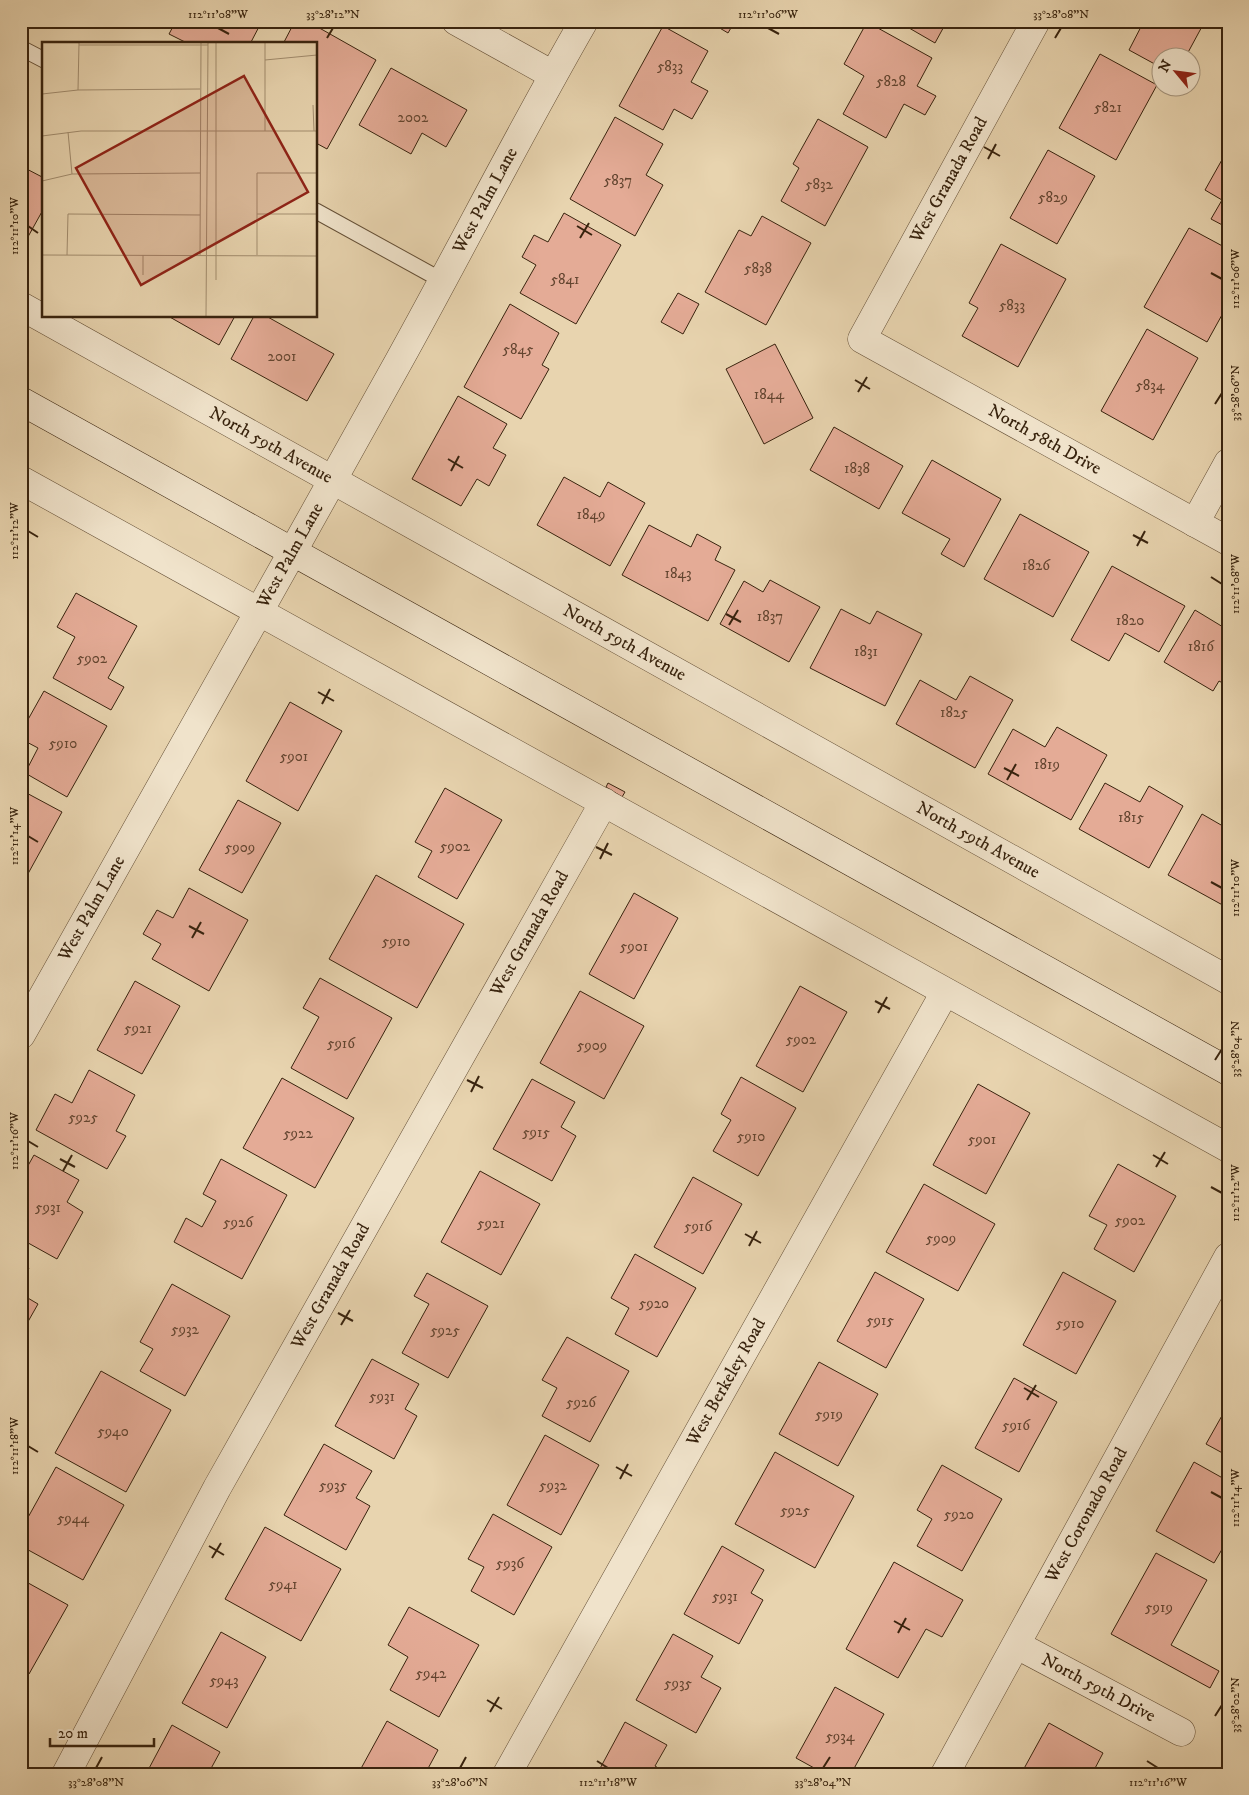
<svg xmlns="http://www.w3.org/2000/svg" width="1249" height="1795" font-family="'IM FELL DW Pica',serif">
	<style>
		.building { fill: #e4ab96; stroke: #38230e }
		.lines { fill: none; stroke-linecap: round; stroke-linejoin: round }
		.service-casing { stroke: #644f36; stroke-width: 17 }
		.minor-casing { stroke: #644f36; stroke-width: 29 }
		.secondary-casing { stroke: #38230e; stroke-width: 29 }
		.service { stroke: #f0e3cb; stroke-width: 15 }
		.minor { stroke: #f0e3cb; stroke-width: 28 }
		.secondary { stroke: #f0e3cb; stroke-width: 28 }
		.ticks { fill: none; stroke: #38230e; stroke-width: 2 }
		.labels { text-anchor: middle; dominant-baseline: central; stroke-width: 4; stroke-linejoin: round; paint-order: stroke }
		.number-label { font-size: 15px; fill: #634530 }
		.street-label { font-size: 18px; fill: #38230e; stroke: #f0e3cb }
		.inset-road { fill: none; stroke: #a28d6f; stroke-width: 1 }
		.view { fill: #8f2418; fill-opacity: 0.15; stroke: #8f2418; stroke-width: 2.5 }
		.inset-edge { fill: none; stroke: #38230e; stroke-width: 2.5 }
		.neatline { fill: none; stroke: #38230e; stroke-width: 2 }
		.ticks-label { font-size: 12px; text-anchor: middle; fill: #38230e }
	</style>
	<rect width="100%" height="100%" fill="#e8d4af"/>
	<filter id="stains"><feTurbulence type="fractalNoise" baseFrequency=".004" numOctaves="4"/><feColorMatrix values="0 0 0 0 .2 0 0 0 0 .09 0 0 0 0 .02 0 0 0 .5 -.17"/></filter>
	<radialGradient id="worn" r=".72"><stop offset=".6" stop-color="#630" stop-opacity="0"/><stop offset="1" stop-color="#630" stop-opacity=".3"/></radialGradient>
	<path class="building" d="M176,21h86l-12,23h-61l-20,-10z
		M295,21h12l69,39 -49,89 -11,-6v-99h-33z
		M708,21h27l-7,12z
		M897,21h50l-12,22z
		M1144,21h61l-20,37h-23v10l-33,-18z
		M867,22l65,36 -15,28 19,10 -11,19 -21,-11 -18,34 -43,-24 21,-38 -20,-12z
		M663,26l45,25 -17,31 17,9 -16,28 -18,-10 -11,21 -44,-24z
		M1100,54l57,31 -41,75 -57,-32z
		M391,68l76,42 -21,37 -24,-14 -11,21 -52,-29z
		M615,117l48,27 -17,31 17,10 -28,51 -65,-37z
		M818,119l50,28 -43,79 -44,-25 18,-33 -6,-4z
		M1228,149v79l-17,-9 11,-19 -17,-10z
		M1048,150l47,26 -38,68 -47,-26z
		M21,166l23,12v30l-20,36 -3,-1z
		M564,213l57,32 -45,79 -56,-31 16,-28 -14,-8 12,-22 14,7z
		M762,216l49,27 -45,82 -61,-33 34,-62 12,6z
		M1189,228l39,21v55l-21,38 -63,-35z
		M1001,244l65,35 -48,88 -56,-31 16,-28 -9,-5z
		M678,293l21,11 -16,30 -22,-12z
		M510,304l49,29 -17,32 7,4 -28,50 -57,-32z
		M168,316h67l-16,29z
		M254,316h12l68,38 -27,47 -76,-42z
		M1147,329l51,29 -45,82 -52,-29z
		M775,344l38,74 -49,26 -38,-75z
		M458,396l49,28 -14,24 13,7 -17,31 -12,-7 -16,27 -49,-27z
		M834,427l69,39 -24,43 -69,-39z
		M932,460l69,39 -37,68 -23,-13 9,-15 -48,-26z
		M564,477l36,20 8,-15 37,21 -35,63 -73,-41z
		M1020,514l69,38 -36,65 -69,-38z
		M649,525l42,22 6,-13 24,13 -6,13 20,10 -27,51 -86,-46z
		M1112,566l73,40 -26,46 -34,-19 -16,28 -38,-21z
		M770,580l50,27 -31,55 -69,-38 24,-43 19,11z
		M76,593l61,33 -29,52 16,9 -13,23 -58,-32 22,-41 -18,-10z
		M841,609l29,15 7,-13 45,23 -37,72 -75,-38z
		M1195,610l33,20v56l-9,-5 -6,10 -49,-29z
		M970,676l43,24 -38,68 -79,-44 24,-44 36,20z
		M44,691l63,35 -40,71 -42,-24 13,-25 -17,-9v-7z
		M290,702l52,29 -44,80 -52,-30z
		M1057,727l50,28 -36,65 -83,-46 25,-45 32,18z
		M608,783l17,9 -3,5 -16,-10z
		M1105,783l35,19 9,-16 34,20 -34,62 -70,-39z
		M445,788l57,32 -45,79 -39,-22 14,-26 -17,-9z
		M21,790l41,22 -38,69 -3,-1z
		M238,800l43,23 -39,70 -43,-23z
		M1202,814l26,15v79l-60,-33z
		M376,875l88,49 -47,84 -88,-49z
		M189,888l59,32 -39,71 -57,-32 9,-15 -18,-10 14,-24 16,8z
		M634,893l44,25 -44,81 -45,-25z
		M320,978l72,40 -45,81 -56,-31 28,-51 -16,-9z
		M135,981l45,25 -38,68 -45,-24z
		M800,986l47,26 -44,80 -47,-26z
		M580,991l64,35 -40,73 -64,-36z
		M89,1070l46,25 -19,36 10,5 -19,33 -71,-39 19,-36 17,9z
		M741,1077l55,31 -38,68 -45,-25 18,-31 -10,-6z
		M282,1078l72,40 -39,70 -72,-40z
		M532,1079l43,23 -14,25 15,9 -24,45 -59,-32z
		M978,1084l52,29 -44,81 -53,-29z
		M34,1155l45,25 -12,22 16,10 -26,47 -36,-20v-61z
		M221,1159l66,36 -45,84 -68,-37 12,-24 16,9 14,-26 -13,-7z
		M1118,1164l58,32 -42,76 -40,-23 13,-24 -18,-9z
		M480,1171l60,33 -39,71 -60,-33z
		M693,1177l49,27 -39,70 -49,-27z
		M924,1184l71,40 -37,67 -72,-39z
		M635,1254l61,34 -39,69 -42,-23 14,-26 -18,-10z
		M21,1264l8,4 -8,13z
		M875,1272l49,27 -38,69 -49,-27z
		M1063,1272l53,29 -40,73 -53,-29z
		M427,1273l61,33 -40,72 -46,-25 27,-49 -15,-8z
		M172,1284l58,32 -45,80 -45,-25 13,-22 -13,-7z
		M21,1294l17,10 -17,30z
		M567,1337l62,34 -39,71 -48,-26 15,-28 -15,-8z
		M372,1359l47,25 -14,25 12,7 -23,43 -59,-33z
		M819,1362l59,32 -40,72 -59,-32z
		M101,1371l70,39 -45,82 -71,-39z
		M1014,1378l43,24 -38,70 -44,-24z
		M1228,1405v51l-22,-12z
		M545,1435l54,30 -38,70 -54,-30z
		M324,1444l48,27 -16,27 14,8 -24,44 -62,-35z
		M775,1452l79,44 -39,72 -80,-44z
		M1194,1462l34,19v58l-14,24 -58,-32z
		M942,1465l60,34 -40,72 -45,-25 15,-27 -15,-9z
		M56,1467l68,38 -41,75 -62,-34v-16z
		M493,1514l59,33 -38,68 -43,-24 13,-24 -16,-8z
		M265,1527l76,42 -40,72 -76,-42z
		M722,1546l42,24 -13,23 12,7 -24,44 -55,-30z
		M1156,1553l51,27 -36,65 48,26 -9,17 -99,-54z
		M894,1562l69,38 -21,37 -16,-8 -28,49 -52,-29z
		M21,1579l47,26 -39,69 -8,-4z
		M409,1607l70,38 -40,72 -49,-27 18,-33 -20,-12z
		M221,1632l45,25 -39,71 -45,-25z
		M673,1634l40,22 -12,21 20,11 -25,45 -60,-33z
		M835,1687l49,27 -33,60h-26l-29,-16z
		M387,1721l51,29 -13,24h-67z
		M625,1722l42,23 -12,21 13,8h-71z
		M1049,1723l54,30 -11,21h-71z
		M172,1725l48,27 -12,22h-62z"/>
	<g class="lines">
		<g class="service-casing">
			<path id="service" d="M21,48l23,12
				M316,211l127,70"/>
		</g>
		<g class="minor-casing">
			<g id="minor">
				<path d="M456,21l97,54"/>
				<path id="s1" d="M1036,21l-174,318 366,202"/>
				<path id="s2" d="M21,306l1207,674"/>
				<path d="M21,480l1207,668"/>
				<path d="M1195,523l33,-60"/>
				<path id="s3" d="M21,1035c126,-226 254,-450 379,-676 62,-112 120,-227 184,-338"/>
				<path id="s4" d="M1017,1645l164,87"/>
				<path id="s5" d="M66,1774l151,-286 387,-686"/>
				<path id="s6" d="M507,1774l438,-782"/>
				<path id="s7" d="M945,1774l283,-517"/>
			</g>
		</g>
		<g class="secondary-casing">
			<path id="secondary" d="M21,401l1207,670"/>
		</g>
		<use href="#service" class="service"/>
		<use href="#minor" class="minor"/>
		<use href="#secondary" class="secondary"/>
	</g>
	<path class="ticks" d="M218,28l11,6M768,28l11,6M327,38l6,-10M1055,38l6,-10M984,147l16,9M988,159l8,-15M28,226l10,7M577,226l15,9M580,238l9,-15M1211,273l11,6M855,380l15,9M858,392l9,-15M1215,404l7,-11M448,459l15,9M451,471l8,-15M28,531l10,6M1133,535l15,8M1137,546l8,-15M1211,577l11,7M726,614l15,8M729,625l9,-15M318,692l16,9M322,704l8,-15M1004,768l15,8M1007,780l9,-16M28,836l10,6M596,847l16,8M600,859l8,-16M1211,882l11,6M189,926l15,8M192,938l9,-16M875,1001l15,8M878,1013l9,-16M1215,1060l7,-11M467,1080l16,8M471,1092l8,-16M28,1141l10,6M1153,1155l15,9M60,1159l15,8M1156,1167l9,-15M63,1171l9,-16M1211,1187l11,6M745,1234l16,9M749,1246l8,-15M338,1313l15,8M341,1325l9,-15M1024,1388l15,9M1027,1400l9,-15M28,1446l10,6M616,1467l16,9M620,1479l8,-15M1211,1492l11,6M209,1546l15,9M212,1558l9,-15M894,1621l16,9M898,1633l8,-15M487,1700l15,9M490,1712l9,-15M1215,1716l7,-11M597,1761l11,7M1147,1761l11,7M96,1768l6,-11M460,1768l6,-11M823,1768l7,-11"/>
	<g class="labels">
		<g class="number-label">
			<text x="670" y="66">5833</text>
			<text x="891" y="81">5828</text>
			<text x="1108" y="107">5821</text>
			<text x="413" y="117">2002</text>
			<text x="618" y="180">5837</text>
			<text x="819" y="184">5832</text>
			<text x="1053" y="197">5829</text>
			<text x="758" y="268">5838</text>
			<text x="565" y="279">5841</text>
			<text x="1012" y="305">5833</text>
			<text x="518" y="349">5845</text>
			<text x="282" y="356">2001</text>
			<text x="1150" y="385">5834</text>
			<text x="769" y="394">1844</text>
			<text x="857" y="468">1838</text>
			<text x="591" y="514">1849</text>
			<text x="1036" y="565">1826</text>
			<text x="678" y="573">1843</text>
			<text x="770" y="616">1837</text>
			<text x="1130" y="620">1820</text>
			<text x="1201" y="646">1816</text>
			<text x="866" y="651">1831</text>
			<text x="92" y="658">5902</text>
			<text x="954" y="712">1825</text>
			<text x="63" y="743">5910</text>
			<text x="294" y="756">5901</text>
			<text x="1047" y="764">1819</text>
			<text x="1131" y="817">1815</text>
			<text x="455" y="846">5902</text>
			<text x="240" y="847">5909</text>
			<text x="396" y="941">5910</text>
			<text x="634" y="946">5901</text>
			<text x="138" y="1028">5921</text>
			<text x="801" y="1039">5902</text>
			<text x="341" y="1043">5916</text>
			<text x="592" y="1045">5909</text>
			<text x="83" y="1117">5925</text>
			<text x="536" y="1132">5915</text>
			<text x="298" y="1133">5922</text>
			<text x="751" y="1136">5910</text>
			<text x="982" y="1139">5901</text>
			<text x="48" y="1207">5931</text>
			<text x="1130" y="1220">5902</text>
			<text x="238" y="1222">5926</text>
			<text x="491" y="1223">5921</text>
			<text x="698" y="1226">5916</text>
			<text x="941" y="1238">5909</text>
			<text x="654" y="1303">5920</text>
			<text x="880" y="1320">5915</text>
			<text x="1070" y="1323">5910</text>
			<text x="185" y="1329">5932</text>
			<text x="445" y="1330">5925</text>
			<text x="382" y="1396">5931</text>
			<text x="581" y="1402">5926</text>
			<text x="829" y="1414">5919</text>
			<text x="1016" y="1425">5916</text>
			<text x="113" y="1431">5940</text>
			<text x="333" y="1485">5935</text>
			<text x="553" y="1485">5932</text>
			<text x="795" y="1510">5925</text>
			<text x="959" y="1514">5920</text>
			<text x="73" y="1518">5944</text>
			<text x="510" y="1563">5936</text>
			<text x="283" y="1584">5941</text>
			<text x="725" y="1596">5931</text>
			<text x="1159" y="1607">5919</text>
			<text x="431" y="1673">5942</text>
			<text x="224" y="1680">5943</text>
			<text x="678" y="1683">5935</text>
			<text x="840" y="1736">5934</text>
		</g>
		<g class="street-label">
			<text transform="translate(949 180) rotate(-61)">West Granada Road</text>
			<text stroke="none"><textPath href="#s3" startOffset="955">West Palm Lane</textPath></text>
			<text stroke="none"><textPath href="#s1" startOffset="571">North 58th Drive</textPath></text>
			<text stroke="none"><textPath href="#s2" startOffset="286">North 59th Avenue</textPath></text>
			<text stroke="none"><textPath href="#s3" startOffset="550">West Palm Lane</textPath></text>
			<text stroke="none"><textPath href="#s2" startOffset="691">North 59th Avenue</textPath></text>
			<text stroke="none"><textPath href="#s2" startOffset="1096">North 59th Avenue</textPath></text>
			<text stroke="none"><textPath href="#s3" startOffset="145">West Palm Lane</textPath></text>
			<text stroke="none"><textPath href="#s5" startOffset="960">West Granada Road</textPath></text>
			<text stroke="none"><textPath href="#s5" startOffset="555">West Granada Road</textPath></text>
			<text stroke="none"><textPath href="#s6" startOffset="449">West Berkeley Road</textPath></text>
			<text stroke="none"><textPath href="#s7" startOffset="295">West Coronado Road</textPath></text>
			<text stroke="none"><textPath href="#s4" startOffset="92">North 59th Drive</textPath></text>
		</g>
	</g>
	<g transform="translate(42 42)">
		<rect width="275" height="275" fill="#e8d4af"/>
		<path class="inset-road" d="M223,1v88M37,3h129M223,18l52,-5M36,48l1,-47M0,52l36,-4 122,-1M271,63l1,26M26,90l4,42M0,94l39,-5h236M0,139l30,-7 128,-1M215,172h60M0,213l275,1M25,213l1,-41 132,1M101,213v20M158,213l1,-212M215,213v-82h60M174,238v-237M164,274l2,-273"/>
		<path class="view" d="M202,34l64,116 -167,93 -65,-117z"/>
		<rect width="275" height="275" class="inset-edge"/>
	</g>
	<rect width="1249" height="1795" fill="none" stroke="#e8d4af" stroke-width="55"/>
	<g transform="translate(1176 72) rotate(299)"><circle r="24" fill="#f0e3cb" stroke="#a6967f"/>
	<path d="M0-4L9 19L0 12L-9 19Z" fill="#8f2418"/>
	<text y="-8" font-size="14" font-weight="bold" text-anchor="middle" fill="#38230e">N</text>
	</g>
	<path d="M50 1738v8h104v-8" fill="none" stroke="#38230e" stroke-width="2.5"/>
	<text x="58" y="1738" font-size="15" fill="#38230e" stroke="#f0e3cb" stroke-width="4" paint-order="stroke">20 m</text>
	<rect x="28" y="28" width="1194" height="1740" class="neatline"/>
	<g class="ticks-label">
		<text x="218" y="18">112°11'08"W</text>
		<text x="333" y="18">33°28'12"N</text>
		<text x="768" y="18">112°11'06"W</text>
		<text x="1061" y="18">33°28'08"N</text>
		<text transform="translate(14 226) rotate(-90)" y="4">112°11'10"W</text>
		<text transform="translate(1235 279) rotate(-90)" y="4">112°11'06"W</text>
		<text transform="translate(1235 393) rotate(-90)" y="4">33°28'06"N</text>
		<text transform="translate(14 531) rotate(-90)" y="4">112°11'12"W</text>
		<text transform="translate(1235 584) rotate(-90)" y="4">112°11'08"W</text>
		<text transform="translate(14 836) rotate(-90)" y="4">112°11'14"W</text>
		<text transform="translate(1235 888) rotate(-90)" y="4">112°11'10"W</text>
		<text transform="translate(1235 1049) rotate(-90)" y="4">33°28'04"N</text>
		<text transform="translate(14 1141) rotate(-90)" y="4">112°11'16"W</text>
		<text transform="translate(1235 1193) rotate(-90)" y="4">112°11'12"W</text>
		<text transform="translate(14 1446) rotate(-90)" y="4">112°11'18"W</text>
		<text transform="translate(1235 1498) rotate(-90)" y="4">112°11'14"W</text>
		<text transform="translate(1235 1705) rotate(-90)" y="4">33°28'02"N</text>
		<text x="96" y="1786">33°28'08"N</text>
		<text x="460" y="1786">33°28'06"N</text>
		<text x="608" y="1786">112°11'18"W</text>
		<text x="823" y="1786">33°28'04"N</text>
		<text x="1158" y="1786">112°11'16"W</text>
	</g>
	<rect width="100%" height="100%" filter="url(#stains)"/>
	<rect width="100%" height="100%" fill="url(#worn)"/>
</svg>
